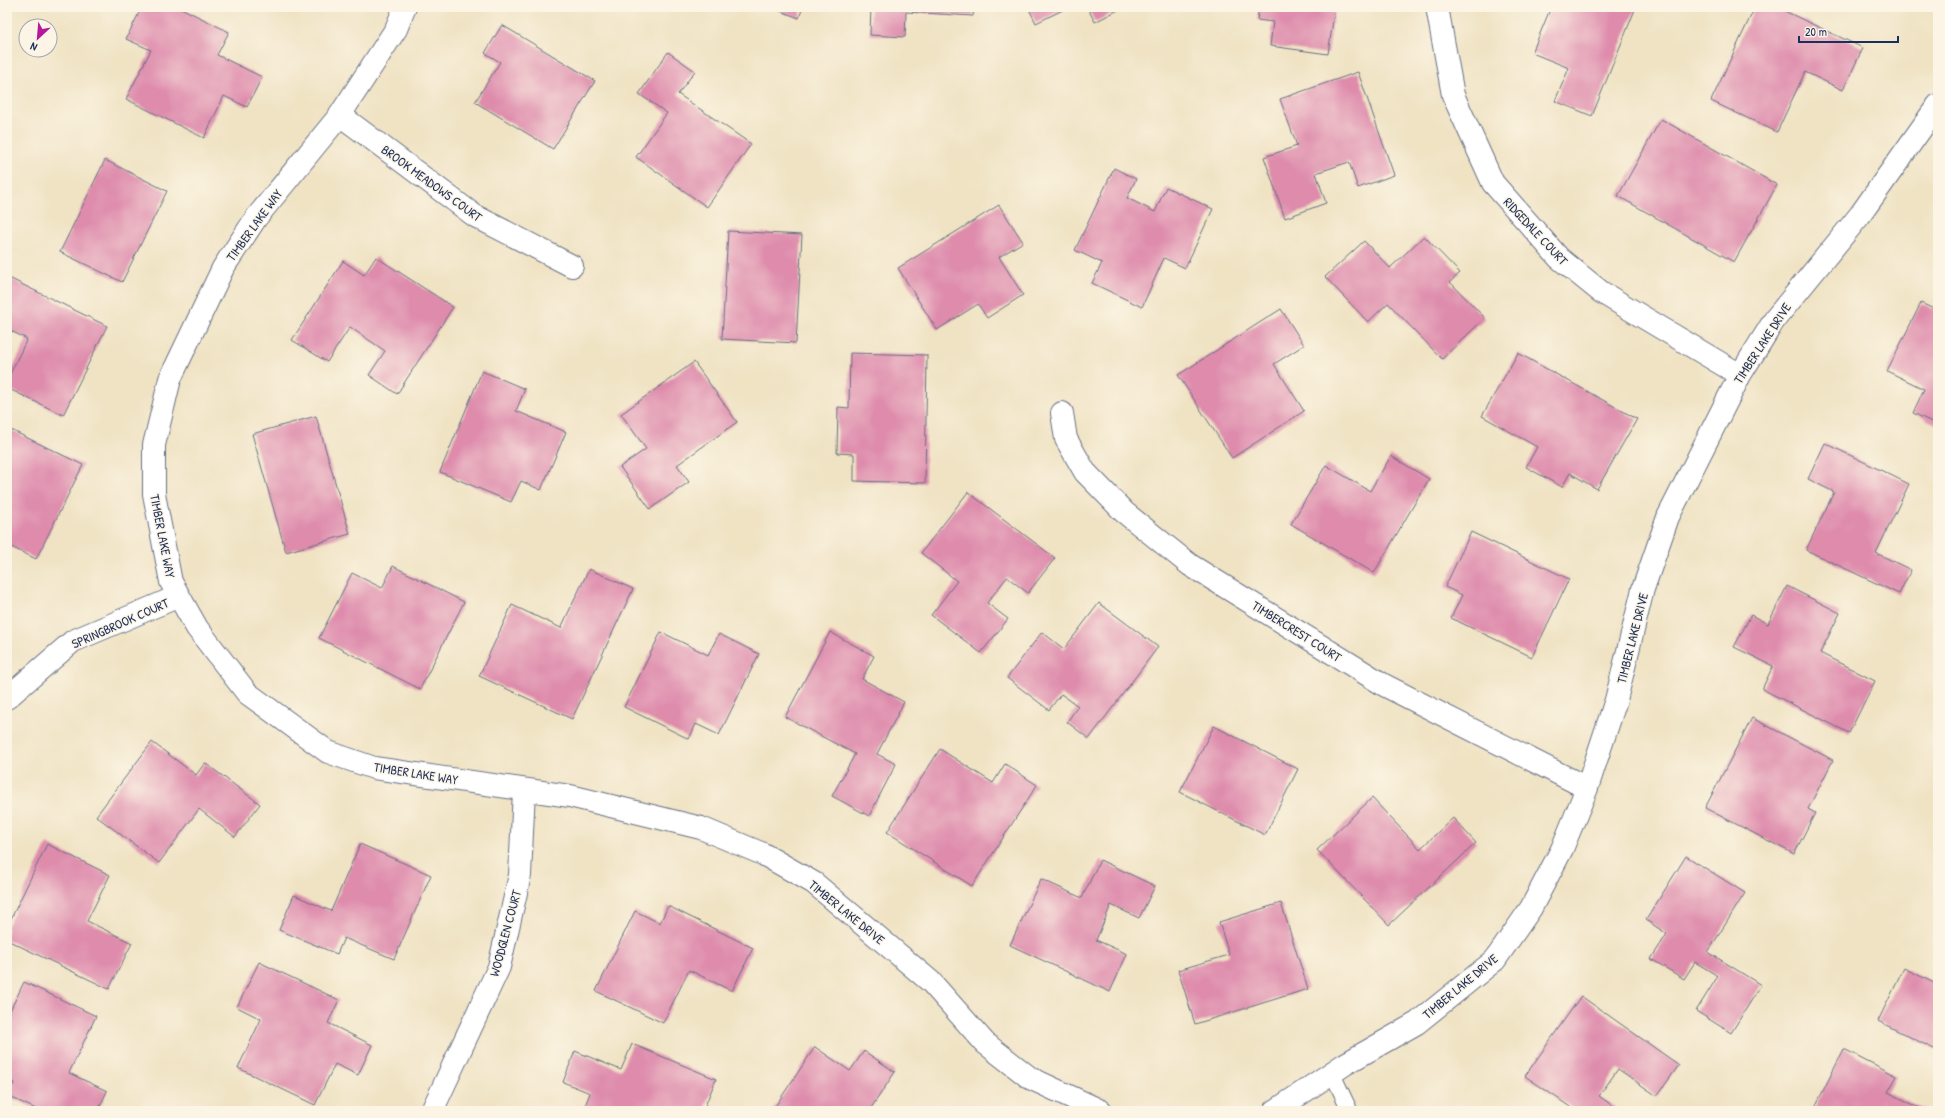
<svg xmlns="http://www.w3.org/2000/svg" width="1945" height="1118" font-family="'Patrick Hand',sans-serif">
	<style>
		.building { fill: #de8bac }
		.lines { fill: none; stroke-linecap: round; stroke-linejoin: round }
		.lane-casing { stroke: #666e82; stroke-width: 17 }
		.street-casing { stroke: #666e82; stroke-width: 24 }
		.lane { stroke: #fff; stroke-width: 15 }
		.street { stroke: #fff; stroke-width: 22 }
		.labels { text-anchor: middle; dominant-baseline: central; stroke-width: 3; stroke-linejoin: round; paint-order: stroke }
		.street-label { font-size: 13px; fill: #1b2f5e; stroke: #fcf5e5 }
	</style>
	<rect width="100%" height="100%" fill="#fcf5e5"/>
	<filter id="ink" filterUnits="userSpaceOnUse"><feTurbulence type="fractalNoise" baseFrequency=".025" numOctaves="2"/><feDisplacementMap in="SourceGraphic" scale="8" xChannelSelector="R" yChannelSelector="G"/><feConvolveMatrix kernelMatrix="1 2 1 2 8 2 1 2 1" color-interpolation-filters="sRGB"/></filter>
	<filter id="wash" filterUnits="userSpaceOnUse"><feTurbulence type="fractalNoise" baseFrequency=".012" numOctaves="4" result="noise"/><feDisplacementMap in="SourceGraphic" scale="16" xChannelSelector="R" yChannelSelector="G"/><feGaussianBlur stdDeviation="0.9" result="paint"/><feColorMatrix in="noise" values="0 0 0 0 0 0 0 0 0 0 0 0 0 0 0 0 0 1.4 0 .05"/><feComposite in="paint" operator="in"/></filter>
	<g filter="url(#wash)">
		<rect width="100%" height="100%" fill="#f0e3c4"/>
		<g id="blocks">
			<path class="building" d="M142,7h37l50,25 -12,23 45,22 -15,30 -23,-11 -20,42 -78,-39 25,-49 -25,-11z
				M770,7h33l-4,11z
				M871,7h103l-1,9 -67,-4 -1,25 -35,-2z
				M1028,7h41l-33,16z
				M1087,7h37l-29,15z
				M1259,7h76l-7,47 -58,-8 3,-24 -16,-2z
				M1551,7h85l-44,109 -37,-15 14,-33 -37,-15z
				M1755,7h21l87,41 -20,42 -38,-18 -28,60 -66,-31z
				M502,25l93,56 -42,68 -78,-47 25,-40 -15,-9z
				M668,52l27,19 -17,23 73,50 -44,63 -71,-50 31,-44 -28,-19z
				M1358,72l36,103 -36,13 -9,-26 -33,11 10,30 -41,15 -21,-61 33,-11 -17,-47z
				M1661,119l116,66 -43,77 -116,-66z
				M105,160l62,31 -45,91 -62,-30z
				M1114,168l22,11 -9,19 28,14 11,-25 47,22 -28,59 -21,-10 -22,49 -50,-24 10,-20 -27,-13z
				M999,205l24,37 -24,15 24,38 -36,23 -9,-14 -41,26 -39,-62z
				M728,231l74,4 -6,108 -74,-4z
				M1424,236l36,37 -10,9 35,36 -43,41 -54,-56 -20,19 -43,-45 39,-36 26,27z
				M376,257l77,50 -56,87 -28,-19 16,-24 -35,-24 -23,35 -35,-22 51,-79 21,14z
				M7,277l100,49 -44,89 -56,-27v-8l20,-41 -20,-10z
				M1921,303l17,8v114l-25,-12 11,-24 -37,-18z
				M1281,309l23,36 -30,19 30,47 -72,47 -54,-83z
				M850,353l77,2 -2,128 -71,-2v-27l-17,-1 1,-46 11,1z
				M1518,353l119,66 -40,70 -27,-16 -8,14 -36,-20 11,-20 -55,-31z
				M694,362l43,60 -60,43 12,17 -39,27 -30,-42 26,-18 -25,-35z
				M482,371l43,18 -9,22 50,21 -25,58 -20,-9 -10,21 -71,-30z
				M316,416l34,118 -64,18 -34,-118z
				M7,428l76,37 -47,94 -29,-14z
				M1825,443l84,41 -33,69 35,17 -12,24 -93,-44 28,-58 -26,-13z
				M1391,456l38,23 -55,94 -83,-49 35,-59 44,26z
				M968,492l87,66 -27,35 -21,-16 -20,26 21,16 -27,34 -50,-38 26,-34 -36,-28z
				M1471,532l98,47 -37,78 -81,-39 11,-23 -17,-8z
				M393,566l71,36 -44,87 -101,-51 33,-65 30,15z
				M589,569l44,20 -61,130 -93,-43 33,-71 49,23z
				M1787,586l53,27 -20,40 55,28 -26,52 -87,-44 11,-23 -39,-19 17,-32 17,9z
				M1099,603l59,44 -69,92 -22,-17 11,-16 -17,-12 -12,16 -42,-32 35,-46 22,17z
				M661,632l47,23 11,-21 40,20 -40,81 -23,-11 -7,15 -65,-32z
				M830,632l44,24 -12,23 42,23 -27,52 19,10 -27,52 -37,-20 23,-42 -70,-37z
				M1752,718l81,42 -25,49 7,4 -21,41 -89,-46z
				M1214,726l84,43 -33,66 -85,-43z
				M152,742l44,33 9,-12 55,41 -25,33 -36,-28 -40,54 -63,-47z
				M940,749l53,34 12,-19 32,21 -65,101 -85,-54z
				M1372,798l48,51 33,-31 23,25 -87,82 -72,-75z
				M47,844l63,31 -23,46 45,22 -23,46 -102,-49v-13z
				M360,844l71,31 -37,84 -50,-21 -7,16 -58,-24 15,-35 37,16z
				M1686,856l59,37 -37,59 53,33 -30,48 -35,-22 22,-35 -23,-14 -11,17 -33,-20 16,-25 -21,-14z
				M1100,860l55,26 -16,32 -28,-13 -15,35 31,14 -17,38 -100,-47 31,-66 41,19z
				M1281,903l27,86 -113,35 -17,-54 51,-15 -10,-33z
				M668,906l85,42 -21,43 -43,-21 -26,53 -67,-32 39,-80 25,12z
				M259,962l80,38 -11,23 44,22 -14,30 -23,-11 -20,41 -77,-37 23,-49 -24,-12z
				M1904,968l34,17v66l-60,-30z
				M24,982l72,34 -27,57 38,18 -9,20h-58l-32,-15 6,-13 -7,-4v-62z
				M1581,996l98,69 -22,31 -39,-27 -19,27 17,12 -2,3h-38l-51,-35z
				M632,1044l84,35 -13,32h-120l7,-18 -27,-11 12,-31 46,19z
				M815,1047l35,24 14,-20 31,21 -26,39h-97z
				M1844,1049l53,27 -9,16 38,19h-113z"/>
		</g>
	</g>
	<g filter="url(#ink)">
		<use href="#blocks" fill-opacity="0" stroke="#666e82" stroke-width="1"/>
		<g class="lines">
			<g class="lane-casing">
				<path id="lane" d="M1332,1073l18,38"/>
			</g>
			<g class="street-casing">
				<path id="street" d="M405,7l-9,22 -56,86 -84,103 -33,50 -53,111 -16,66v49l17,88 26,46 50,65 81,59 46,16 196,28 131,32 62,26 51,29 117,99 54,61 45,35 71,33
					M1437,7l16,88 40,88 66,75 42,34 139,83
					M340,115l135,101 97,50
					M1062,413l4,26 19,33 39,40 66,53 194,120 203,103
					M7,698l66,-57 106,-45
					M432,1111l67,-144 21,-92 4,-85
					M1275,1111l70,-47 72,-41 78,-63 36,-52 31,-59 25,-61 29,-88 27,-111 25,-72 72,-142 35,-56 85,-104 78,-110"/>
			</g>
			<use href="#lane" class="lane"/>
			<use href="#street" class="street"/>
		</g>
	</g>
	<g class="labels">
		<g class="street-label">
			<text transform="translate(432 183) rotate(36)">BROOK MEADOWS COURT</text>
			<text transform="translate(254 225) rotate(-54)">TIMBER LAKE WAY</text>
			<text transform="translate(1536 231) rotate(47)">RIDGEDALE COURT</text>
			<text transform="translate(1762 343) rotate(-57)">TIMBER LAKE DRIVE</text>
			<text transform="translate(163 536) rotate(79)">TIMBER LAKE WAY</text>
			<text transform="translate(120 623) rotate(-24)">SPRINGBROOK COURT</text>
			<text transform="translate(1297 631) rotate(32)">TIMBERCREST COURT</text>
			<text transform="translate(1632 638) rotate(-76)">TIMBER LAKE DRIVE</text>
			<text transform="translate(416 773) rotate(9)">TIMBER LAKE WAY</text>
			<text transform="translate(847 912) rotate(39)">TIMBER LAKE DRIVE</text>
			<text transform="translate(505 933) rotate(-75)">WOODGLEN COURT</text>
			<text transform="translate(1460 986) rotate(-40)">TIMBER LAKE DRIVE</text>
		</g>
	</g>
	<rect width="1945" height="1118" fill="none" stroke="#fcf5e5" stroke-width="24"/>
	<g transform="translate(38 38) rotate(206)"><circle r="19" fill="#fcf5e5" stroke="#a2a6af"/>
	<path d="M0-3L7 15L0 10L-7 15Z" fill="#b5179e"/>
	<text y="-6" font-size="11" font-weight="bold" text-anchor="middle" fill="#1b2f5e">N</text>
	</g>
	<path d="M1799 36v6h99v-6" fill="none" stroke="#1b2f5e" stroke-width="2"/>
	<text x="1805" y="36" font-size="12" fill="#1b2f5e" stroke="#fcf5e5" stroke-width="3" paint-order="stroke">20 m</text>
</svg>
